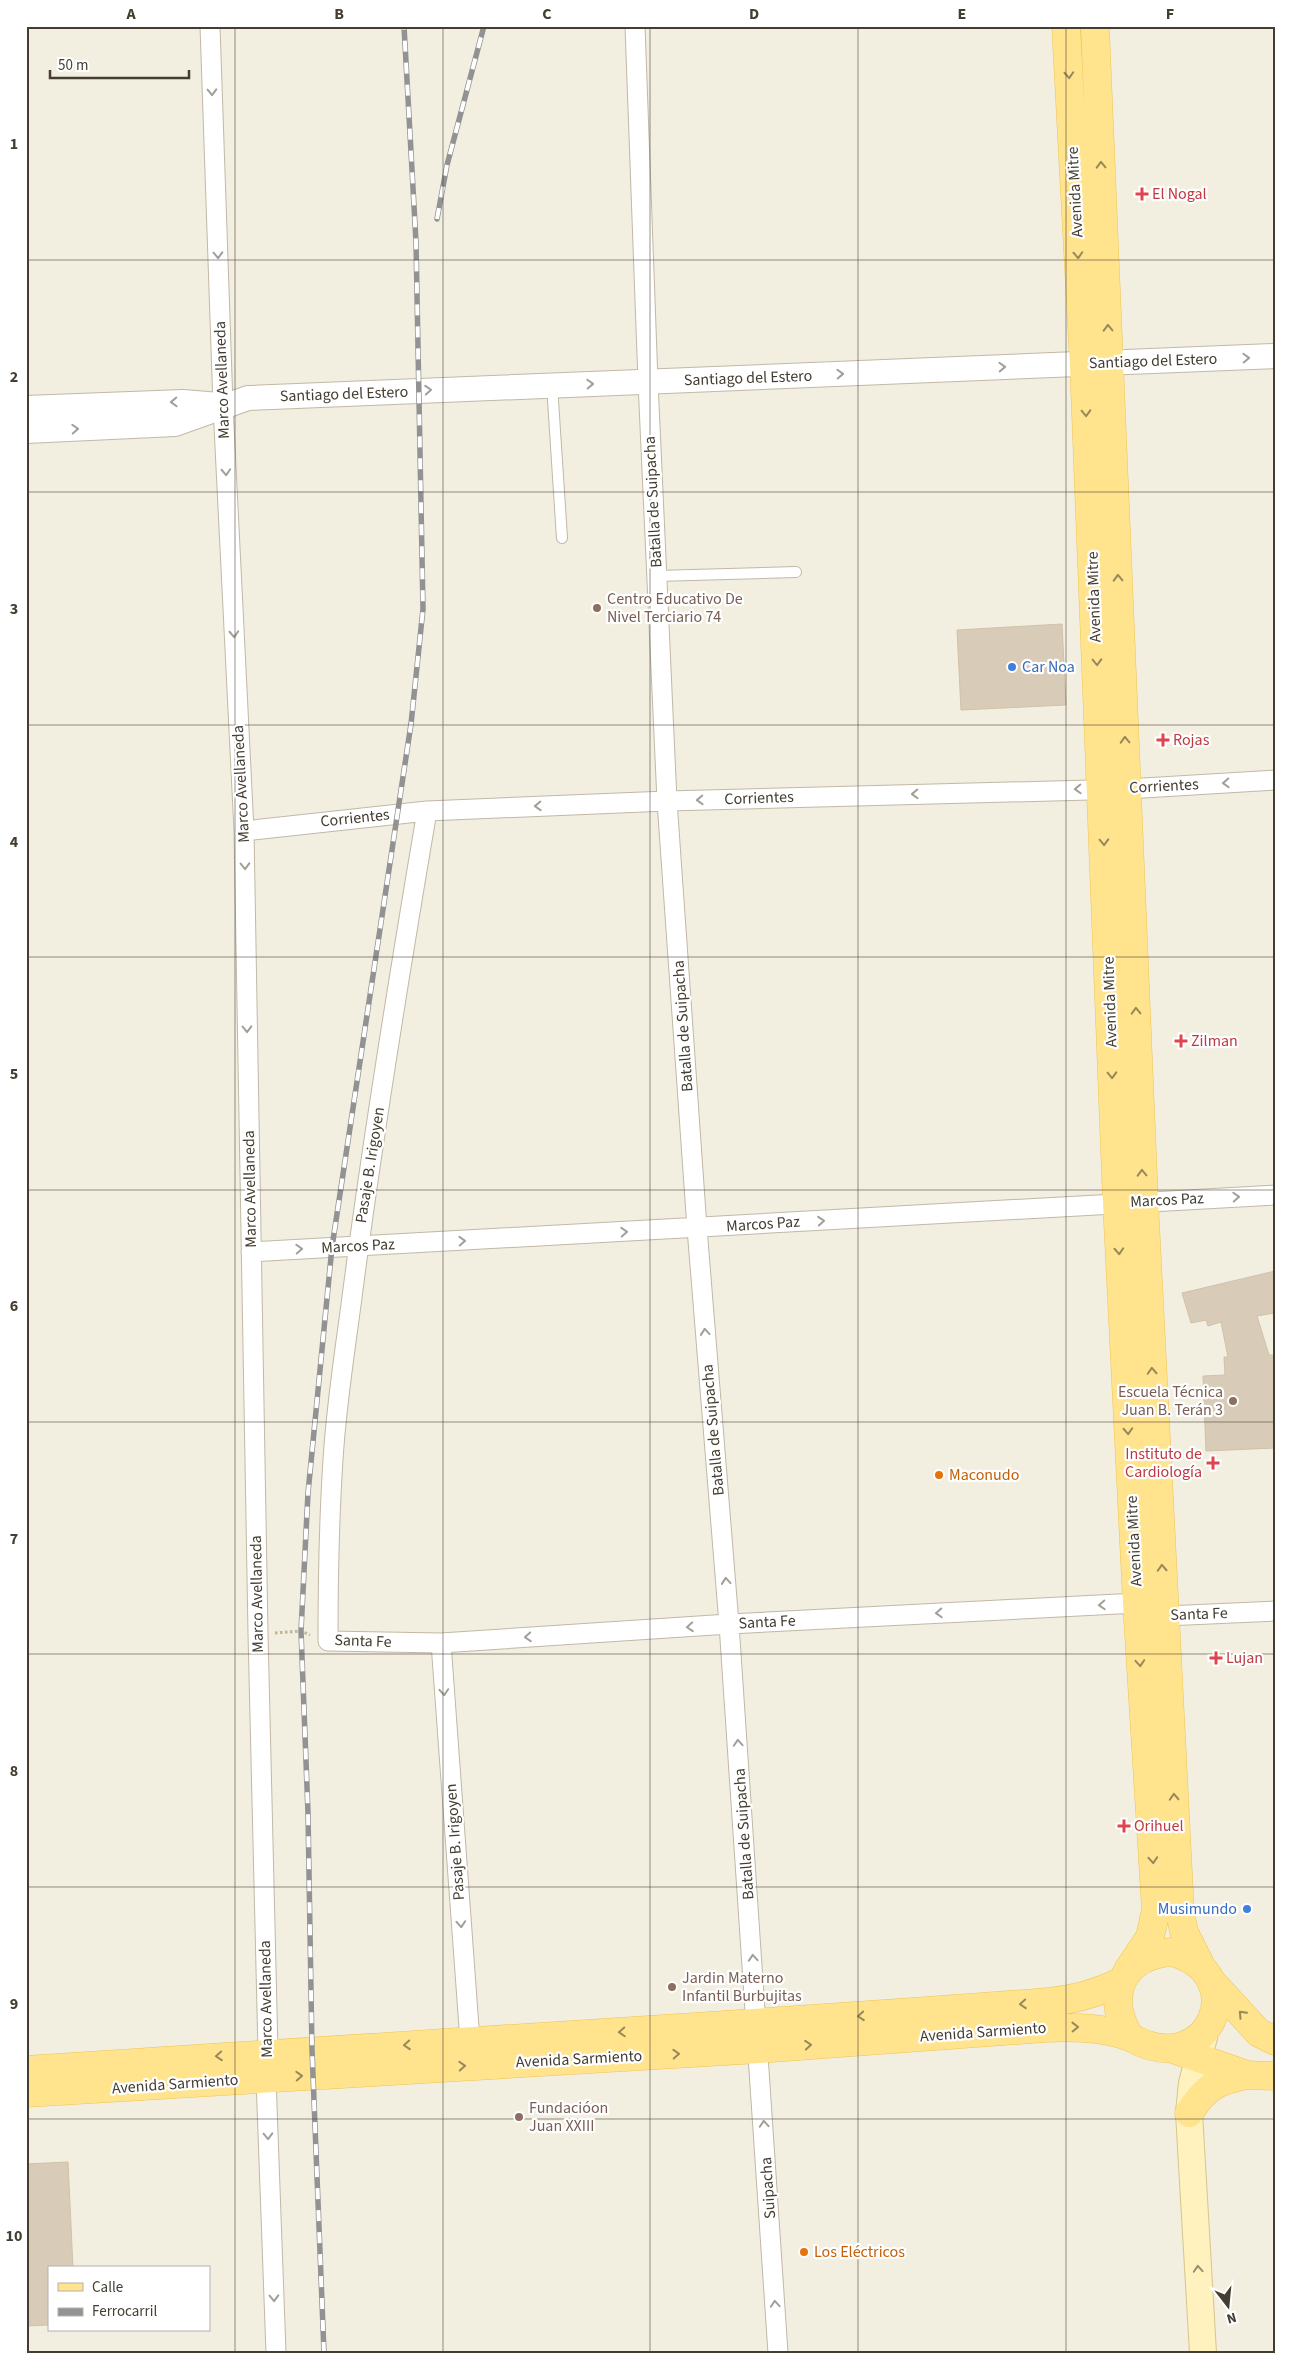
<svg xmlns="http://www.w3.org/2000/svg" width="1301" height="2379" font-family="'Source Sans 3',sans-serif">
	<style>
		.building { fill: #d8ccb8; stroke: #d0c2a8 }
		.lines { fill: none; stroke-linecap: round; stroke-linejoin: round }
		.service-casing { stroke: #c1b9a5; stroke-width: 12 }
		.minor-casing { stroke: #c1b9a5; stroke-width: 21 }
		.tertiary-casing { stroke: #c1b9a5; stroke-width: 26 }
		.secondary-casing { stroke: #d7c68b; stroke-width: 28 }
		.primary-casing { stroke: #efc552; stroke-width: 29 }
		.path { stroke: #c2b392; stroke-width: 3; stroke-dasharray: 2.5 2.5; stroke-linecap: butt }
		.service { stroke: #fff; stroke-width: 10 }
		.minor { stroke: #fff; stroke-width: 19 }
		.tertiary { stroke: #fff; stroke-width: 24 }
		.secondary { stroke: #fff2be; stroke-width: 26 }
		.primary { stroke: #ffe38d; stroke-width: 28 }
		.rail-casing { stroke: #929292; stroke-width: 5.5 }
		.rail { stroke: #fff; stroke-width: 4; stroke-dasharray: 11; stroke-linecap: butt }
		.oneway { stroke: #98885a }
		.oneway2 { stroke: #a29e98 }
		.oneway3 { stroke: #988e70 }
		.grid { fill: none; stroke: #443d31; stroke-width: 1; stroke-opacity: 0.55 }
		.health-dot { fill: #e0444e; stroke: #fff; stroke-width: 2 }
		.education-dot { fill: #8d6e63; stroke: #fff; stroke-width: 2 }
		.shop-dot { fill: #3f7fe0; stroke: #fff; stroke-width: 2 }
		.food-dot { fill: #e8710a; stroke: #fff; stroke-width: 2 }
		.labels { text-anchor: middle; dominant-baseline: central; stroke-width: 4.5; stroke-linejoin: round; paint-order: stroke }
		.street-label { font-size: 16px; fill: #443d31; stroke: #fff }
		.health-label { font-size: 16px; fill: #be3a42; stroke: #fff; text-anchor: start }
		.education-label { font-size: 16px; fill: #785e54; stroke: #fff; text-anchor: start }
		.shop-label { font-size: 16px; fill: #366cbe; stroke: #fff; text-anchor: start }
		.food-label { font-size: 16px; fill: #c56008; stroke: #fff; text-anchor: start }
		.neatline { fill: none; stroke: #443d31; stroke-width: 2 }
		.grid-label { font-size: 16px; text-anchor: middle; font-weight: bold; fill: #443d31 }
	</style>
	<rect width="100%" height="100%" fill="#f2eee0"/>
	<path class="building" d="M1062,624l4,81 -105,5 -4,-80z
		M1275,1271v42l-18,3 12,39h6v93l-69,3 -3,-75 22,-1 -1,-18h4l-7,-35 -13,4 -2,-6 -15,3 -9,-30z
		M68,2162l5,106h-24v57l-23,1v-162z"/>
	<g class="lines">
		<g class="service-casing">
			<path id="service" d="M552,385l10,153
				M656,576l140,-4"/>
		</g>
		<g class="minor-casing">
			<path id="minor" d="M210,26l13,380 21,425 14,802 10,419 -2,26 10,275
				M635,26l13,356 19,419 30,427 32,396 49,729
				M427,811c-28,165 -55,329 -76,494 -7,52 -15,103 -18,155 -4,60 -5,120 -5,181l113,2 288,-19 408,-21 28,13 110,-5
				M244,831l183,-20 240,-10 460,-12 148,-9
				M251,1252l1024,-57
				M441,1643l29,398"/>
		</g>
		<g class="tertiary-casing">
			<path id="tertiary" d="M26,408l157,-6 36,3
				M26,431l149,-7 73,-26 1027,-42"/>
		</g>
		<g class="secondary-casing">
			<path id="secondary" d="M1203,2353l-14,-240 3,-30 12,-46"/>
		</g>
		<g class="primary-casing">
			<path id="primary" d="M1066,26l18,338 33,838 20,401 19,307 -6,27 -22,33
				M1095,26l49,1175 36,711 4,20 16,32
				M1171,1952c83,21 39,131 -41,85 -26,-41 -8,-81 41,-85z
				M1212,1982l47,51 16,8
				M1173,2049l74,26 28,1
				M26,2070c341,-23 682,-42 1022,-68 27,-2 49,-9 73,-20
				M26,2093l733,-44 286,-21c30,-1 56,-1 85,9
				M1189,2113c17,-27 28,-32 58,-38"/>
		</g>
		<path class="path" d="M275,1633l26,-2 9,4"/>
		<use href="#service" class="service"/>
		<use href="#minor" class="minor"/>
		<use href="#tertiary" class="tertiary"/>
		<use href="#secondary" class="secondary"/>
		<use href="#primary" class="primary"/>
		<g class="rail-casing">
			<path id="rail" d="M437,219l10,-54 37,-139
				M324,2353l-12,-303 -4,-237 -7,-182 7,-138 24,-246 79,-523 12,-115 -7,-367 -12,-216"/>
		</g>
		<use href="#rail" class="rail"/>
	</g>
	<defs><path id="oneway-chevron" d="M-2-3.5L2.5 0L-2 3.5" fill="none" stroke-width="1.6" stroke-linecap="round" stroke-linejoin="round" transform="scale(1.25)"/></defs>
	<g class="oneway">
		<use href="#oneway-chevron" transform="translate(1069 75) rotate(87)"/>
		<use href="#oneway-chevron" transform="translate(1101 165) rotate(-92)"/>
		<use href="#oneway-chevron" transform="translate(1078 255) rotate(87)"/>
		<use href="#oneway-chevron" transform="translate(1108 328) rotate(-92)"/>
		<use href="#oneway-chevron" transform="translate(1086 413) rotate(88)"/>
		<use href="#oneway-chevron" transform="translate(1118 578) rotate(-92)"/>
		<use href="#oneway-chevron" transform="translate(1097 662) rotate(88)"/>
		<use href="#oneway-chevron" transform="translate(1125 740) rotate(-92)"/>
		<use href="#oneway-chevron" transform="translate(1104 842) rotate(88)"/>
		<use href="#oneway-chevron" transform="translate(1136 1011) rotate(-92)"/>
		<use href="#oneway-chevron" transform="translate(1112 1075) rotate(88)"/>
		<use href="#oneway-chevron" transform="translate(1142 1173) rotate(-92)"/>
		<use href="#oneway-chevron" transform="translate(1119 1251) rotate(87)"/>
		<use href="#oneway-chevron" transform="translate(1152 1371) rotate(-93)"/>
		<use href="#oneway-chevron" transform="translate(1128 1431) rotate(87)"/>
		<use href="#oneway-chevron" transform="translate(1162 1568) rotate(-93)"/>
		<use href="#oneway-chevron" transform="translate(1140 1663) rotate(86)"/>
		<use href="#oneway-chevron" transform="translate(1174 1797) rotate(-93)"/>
		<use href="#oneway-chevron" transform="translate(1153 1860) rotate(86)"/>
		<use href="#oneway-chevron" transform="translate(1023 2004) rotate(176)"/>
		<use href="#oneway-chevron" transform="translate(1242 2014) rotate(-133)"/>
		<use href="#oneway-chevron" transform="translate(861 2016) rotate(176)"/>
		<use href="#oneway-chevron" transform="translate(1075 2027) rotate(-1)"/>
		<use href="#oneway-chevron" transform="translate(622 2032) rotate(177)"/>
		<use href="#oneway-chevron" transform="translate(407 2045) rotate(176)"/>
		<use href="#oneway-chevron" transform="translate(808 2045) rotate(-4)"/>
		<use href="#oneway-chevron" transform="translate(676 2054) rotate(-3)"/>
		<use href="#oneway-chevron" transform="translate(219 2056) rotate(176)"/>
		<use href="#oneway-chevron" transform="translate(462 2066) rotate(-3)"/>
		<use href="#oneway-chevron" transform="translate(299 2076) rotate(-3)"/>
	</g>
	<g class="oneway2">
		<use href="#oneway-chevron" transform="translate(212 92) rotate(88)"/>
		<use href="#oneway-chevron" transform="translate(218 255) rotate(88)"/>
		<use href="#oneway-chevron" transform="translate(1246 358) rotate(-2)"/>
		<use href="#oneway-chevron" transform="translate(1002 367) rotate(-2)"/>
		<use href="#oneway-chevron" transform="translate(840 374) rotate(-2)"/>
		<use href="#oneway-chevron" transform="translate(590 384) rotate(-2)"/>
		<use href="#oneway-chevron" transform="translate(428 390) rotate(-4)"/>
		<use href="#oneway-chevron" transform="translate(174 402) rotate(178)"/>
		<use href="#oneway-chevron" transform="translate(75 429) rotate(-3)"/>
		<use href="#oneway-chevron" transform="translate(226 472) rotate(87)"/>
		<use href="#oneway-chevron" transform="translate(234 634) rotate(87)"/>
		<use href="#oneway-chevron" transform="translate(1226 783) rotate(177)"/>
		<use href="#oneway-chevron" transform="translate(1078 789) rotate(178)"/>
		<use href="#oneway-chevron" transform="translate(915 794) rotate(178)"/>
		<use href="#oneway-chevron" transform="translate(700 800) rotate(178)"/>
		<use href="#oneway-chevron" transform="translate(538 806) rotate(178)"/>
		<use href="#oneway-chevron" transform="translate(245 866) rotate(89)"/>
		<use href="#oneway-chevron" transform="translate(247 1029) rotate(89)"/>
		<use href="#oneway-chevron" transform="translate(1236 1197) rotate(-3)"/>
		<use href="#oneway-chevron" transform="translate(821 1221) rotate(-4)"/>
		<use href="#oneway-chevron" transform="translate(624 1232) rotate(-3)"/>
		<use href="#oneway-chevron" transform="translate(462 1241) rotate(-3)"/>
		<use href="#oneway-chevron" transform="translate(299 1249) rotate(-3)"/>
		<use href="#oneway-chevron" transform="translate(705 1332) rotate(-95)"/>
		<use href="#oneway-chevron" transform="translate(726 1581) rotate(-95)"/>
		<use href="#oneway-chevron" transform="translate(1102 1605) rotate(177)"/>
		<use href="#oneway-chevron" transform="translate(939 1613) rotate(177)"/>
		<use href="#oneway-chevron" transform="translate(690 1627) rotate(176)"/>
		<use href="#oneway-chevron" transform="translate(528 1637) rotate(176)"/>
		<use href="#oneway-chevron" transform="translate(444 1692) rotate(86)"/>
		<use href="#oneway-chevron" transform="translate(738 1743) rotate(-94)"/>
		<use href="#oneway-chevron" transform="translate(461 1924) rotate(86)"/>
		<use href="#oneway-chevron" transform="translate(753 1958) rotate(-94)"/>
		<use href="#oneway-chevron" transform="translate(764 2124) rotate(-94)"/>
		<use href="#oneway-chevron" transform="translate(268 2136) rotate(88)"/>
		<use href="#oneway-chevron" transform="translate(274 2298) rotate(88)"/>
		<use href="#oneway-chevron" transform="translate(775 2304) rotate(-94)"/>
	</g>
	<use class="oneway3" href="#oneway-chevron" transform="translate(1198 2269) rotate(-94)"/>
	<path class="grid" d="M235,26v2327M443,26v2327M650,26v2327M858,26v2327M1066,26v2327M26,260h1249M26,492h1249M26,725h1249M26,957h1249M26,1190h1249M26,1422h1249M26,1654h1249M26,1887h1249M26,2119h1249"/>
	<g class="health-dot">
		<path d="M1139.5 186.5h5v5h5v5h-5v5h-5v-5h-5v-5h5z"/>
		<path d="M1160.5 732.5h5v5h5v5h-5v5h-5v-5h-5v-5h5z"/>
		<path d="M1178.5 1033.5h5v5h5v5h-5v5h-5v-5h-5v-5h5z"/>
		<path d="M1210.5 1455.5h5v5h5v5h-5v5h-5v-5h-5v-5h5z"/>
		<path d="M1213.5 1650.5h5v5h5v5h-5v5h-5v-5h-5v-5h5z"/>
		<path d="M1121.5 1818.5h5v5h5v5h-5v5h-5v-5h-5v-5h5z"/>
	</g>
	<g class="education-dot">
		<circle cx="597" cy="608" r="5"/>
		<circle cx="1233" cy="1401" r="5"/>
		<circle cx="672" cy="1987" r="5"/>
		<circle cx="519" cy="2117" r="5"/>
	</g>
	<g class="shop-dot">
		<circle cx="1012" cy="667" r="5"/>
		<circle cx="1247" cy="1909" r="5"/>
	</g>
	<g class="food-dot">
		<circle cx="939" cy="1475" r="5"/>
		<circle cx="804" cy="2252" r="5"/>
	</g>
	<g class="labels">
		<g class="street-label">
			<text transform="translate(1075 192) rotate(-93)">Avenida Mitre</text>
			<text transform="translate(1153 361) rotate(-2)">Santiago del Estero</text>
			<text transform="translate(748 378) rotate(-2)">Santiago del Estero</text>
			<text transform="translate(222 380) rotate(-92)">Marco Avellaneda</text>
			<text transform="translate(344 394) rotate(-2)">Santiago del Estero</text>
			<text transform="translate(653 502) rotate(-93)">Batalla de Suipacha</text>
			<text transform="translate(1094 597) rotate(-92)">Avenida Mitre</text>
			<text transform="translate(241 784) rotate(-93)">Marco Avellaneda</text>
			<text transform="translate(1164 786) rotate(-3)">Corrientes</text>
			<text transform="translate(759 798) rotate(-2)">Corrientes</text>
			<text transform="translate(355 818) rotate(-6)">Corrientes</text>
			<text transform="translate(1110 1002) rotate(-92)">Avenida Mitre</text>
			<text transform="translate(683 1026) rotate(-94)">Batalla de Suipacha</text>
			<text transform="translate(370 1165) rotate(-81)">Pasaje B. Irigoyen</text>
			<text transform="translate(250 1189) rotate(-91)">Marco Avellaneda</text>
			<text transform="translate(1167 1200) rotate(-3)">Marcos Paz</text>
			<text transform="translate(763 1224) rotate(-4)">Marcos Paz</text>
			<text transform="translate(358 1246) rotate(-3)">Marcos Paz</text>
			<text transform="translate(713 1430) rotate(-95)">Batalla de Suipacha</text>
			<text transform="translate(1134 1541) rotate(-93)">Avenida Mitre</text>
			<text transform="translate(257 1594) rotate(-91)">Marco Avellaneda</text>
			<text transform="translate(1199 1614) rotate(-2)">Santa Fe</text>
			<text transform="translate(767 1622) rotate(-3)">Santa Fe</text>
			<text transform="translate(363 1641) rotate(2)">Santa Fe</text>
			<text transform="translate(744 1834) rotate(-94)">Batalla de Suipacha</text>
			<text transform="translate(455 1842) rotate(-94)">Pasaje B. Irigoyen</text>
			<text transform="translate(266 1999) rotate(-91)">Marco Avellaneda</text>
			<text transform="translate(983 2032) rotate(-4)">Avenida Sarmiento</text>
			<text transform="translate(579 2059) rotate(-3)">Avenida Sarmiento</text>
			<text transform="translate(175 2084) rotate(-4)">Avenida Sarmiento</text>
			<text transform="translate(768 2188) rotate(-94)">Suipacha</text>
		</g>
		<g class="health-label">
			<text x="1152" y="194">El Nogal</text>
			<text x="1173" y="740">Rojas</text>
			<text x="1191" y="1041">Zilman</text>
			<text x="1202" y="1454" text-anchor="end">Instituto de<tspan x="1202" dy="18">Cardiología</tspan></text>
			<text x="1226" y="1658">Lujan</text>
			<text x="1134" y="1826">Orihuel</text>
		</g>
		<g class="education-label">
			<text x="607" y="599">Centro Educativo De<tspan x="607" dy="18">Nivel Terciario 74</tspan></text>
			<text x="1223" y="1392" text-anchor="end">Escuela Técnica<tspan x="1223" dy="18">Juan B. Terán 3</tspan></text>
			<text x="682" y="1978">Jardin Materno<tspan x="682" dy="18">Infantil Burbujitas</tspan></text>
			<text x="529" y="2108">Fundacióon<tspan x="529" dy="18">Juan XXIII</tspan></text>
		</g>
		<g class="shop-label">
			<text x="1022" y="667">Car Noa</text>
			<text x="1237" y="1909" text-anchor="end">Musimundo</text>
		</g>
		<g class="food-label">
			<text x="949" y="1475">Maconudo</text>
			<text x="814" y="2252">Los Eléctricos</text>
		</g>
	</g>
	<rect width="1301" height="2379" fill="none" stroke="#ffffff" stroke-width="55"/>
	<rect x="48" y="2266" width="162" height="65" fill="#ffffff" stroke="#b4b1ad"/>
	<rect x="58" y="2283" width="25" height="8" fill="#ffe38d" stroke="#b4b1ad"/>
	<text x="92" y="2292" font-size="15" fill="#443d31">Calle</text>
	<rect x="58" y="2308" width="25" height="8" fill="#929292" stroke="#b4b1ad"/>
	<text x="92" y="2316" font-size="15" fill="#443d31">Ferrocarril</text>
	<g transform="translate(1228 2306) rotate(164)" stroke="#ffffff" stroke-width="4" paint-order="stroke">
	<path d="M0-4L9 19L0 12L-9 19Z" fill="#443d31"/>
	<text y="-8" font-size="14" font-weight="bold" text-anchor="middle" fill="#443d31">N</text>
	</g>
	<path d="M50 70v8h139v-8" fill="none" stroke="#443d31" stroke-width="2.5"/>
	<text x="58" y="70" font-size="15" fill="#443d31" stroke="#ffffff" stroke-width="4" paint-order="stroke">50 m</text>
	<rect x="28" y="28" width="1246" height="2324" class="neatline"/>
	<g class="grid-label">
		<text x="131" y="19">A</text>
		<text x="339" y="19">B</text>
		<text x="547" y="19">C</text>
		<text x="754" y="19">D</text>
		<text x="962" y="19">E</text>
		<text x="1170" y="19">F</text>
		<text x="14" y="149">1</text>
		<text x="14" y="382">2</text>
		<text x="14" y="614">3</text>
		<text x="14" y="847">4</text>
		<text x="14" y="1079">5</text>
		<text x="14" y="1311">6</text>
		<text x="14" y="1544">7</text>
		<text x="14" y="1776">8</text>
		<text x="14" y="2009">9</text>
		<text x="14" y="2241">10</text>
	</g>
</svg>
